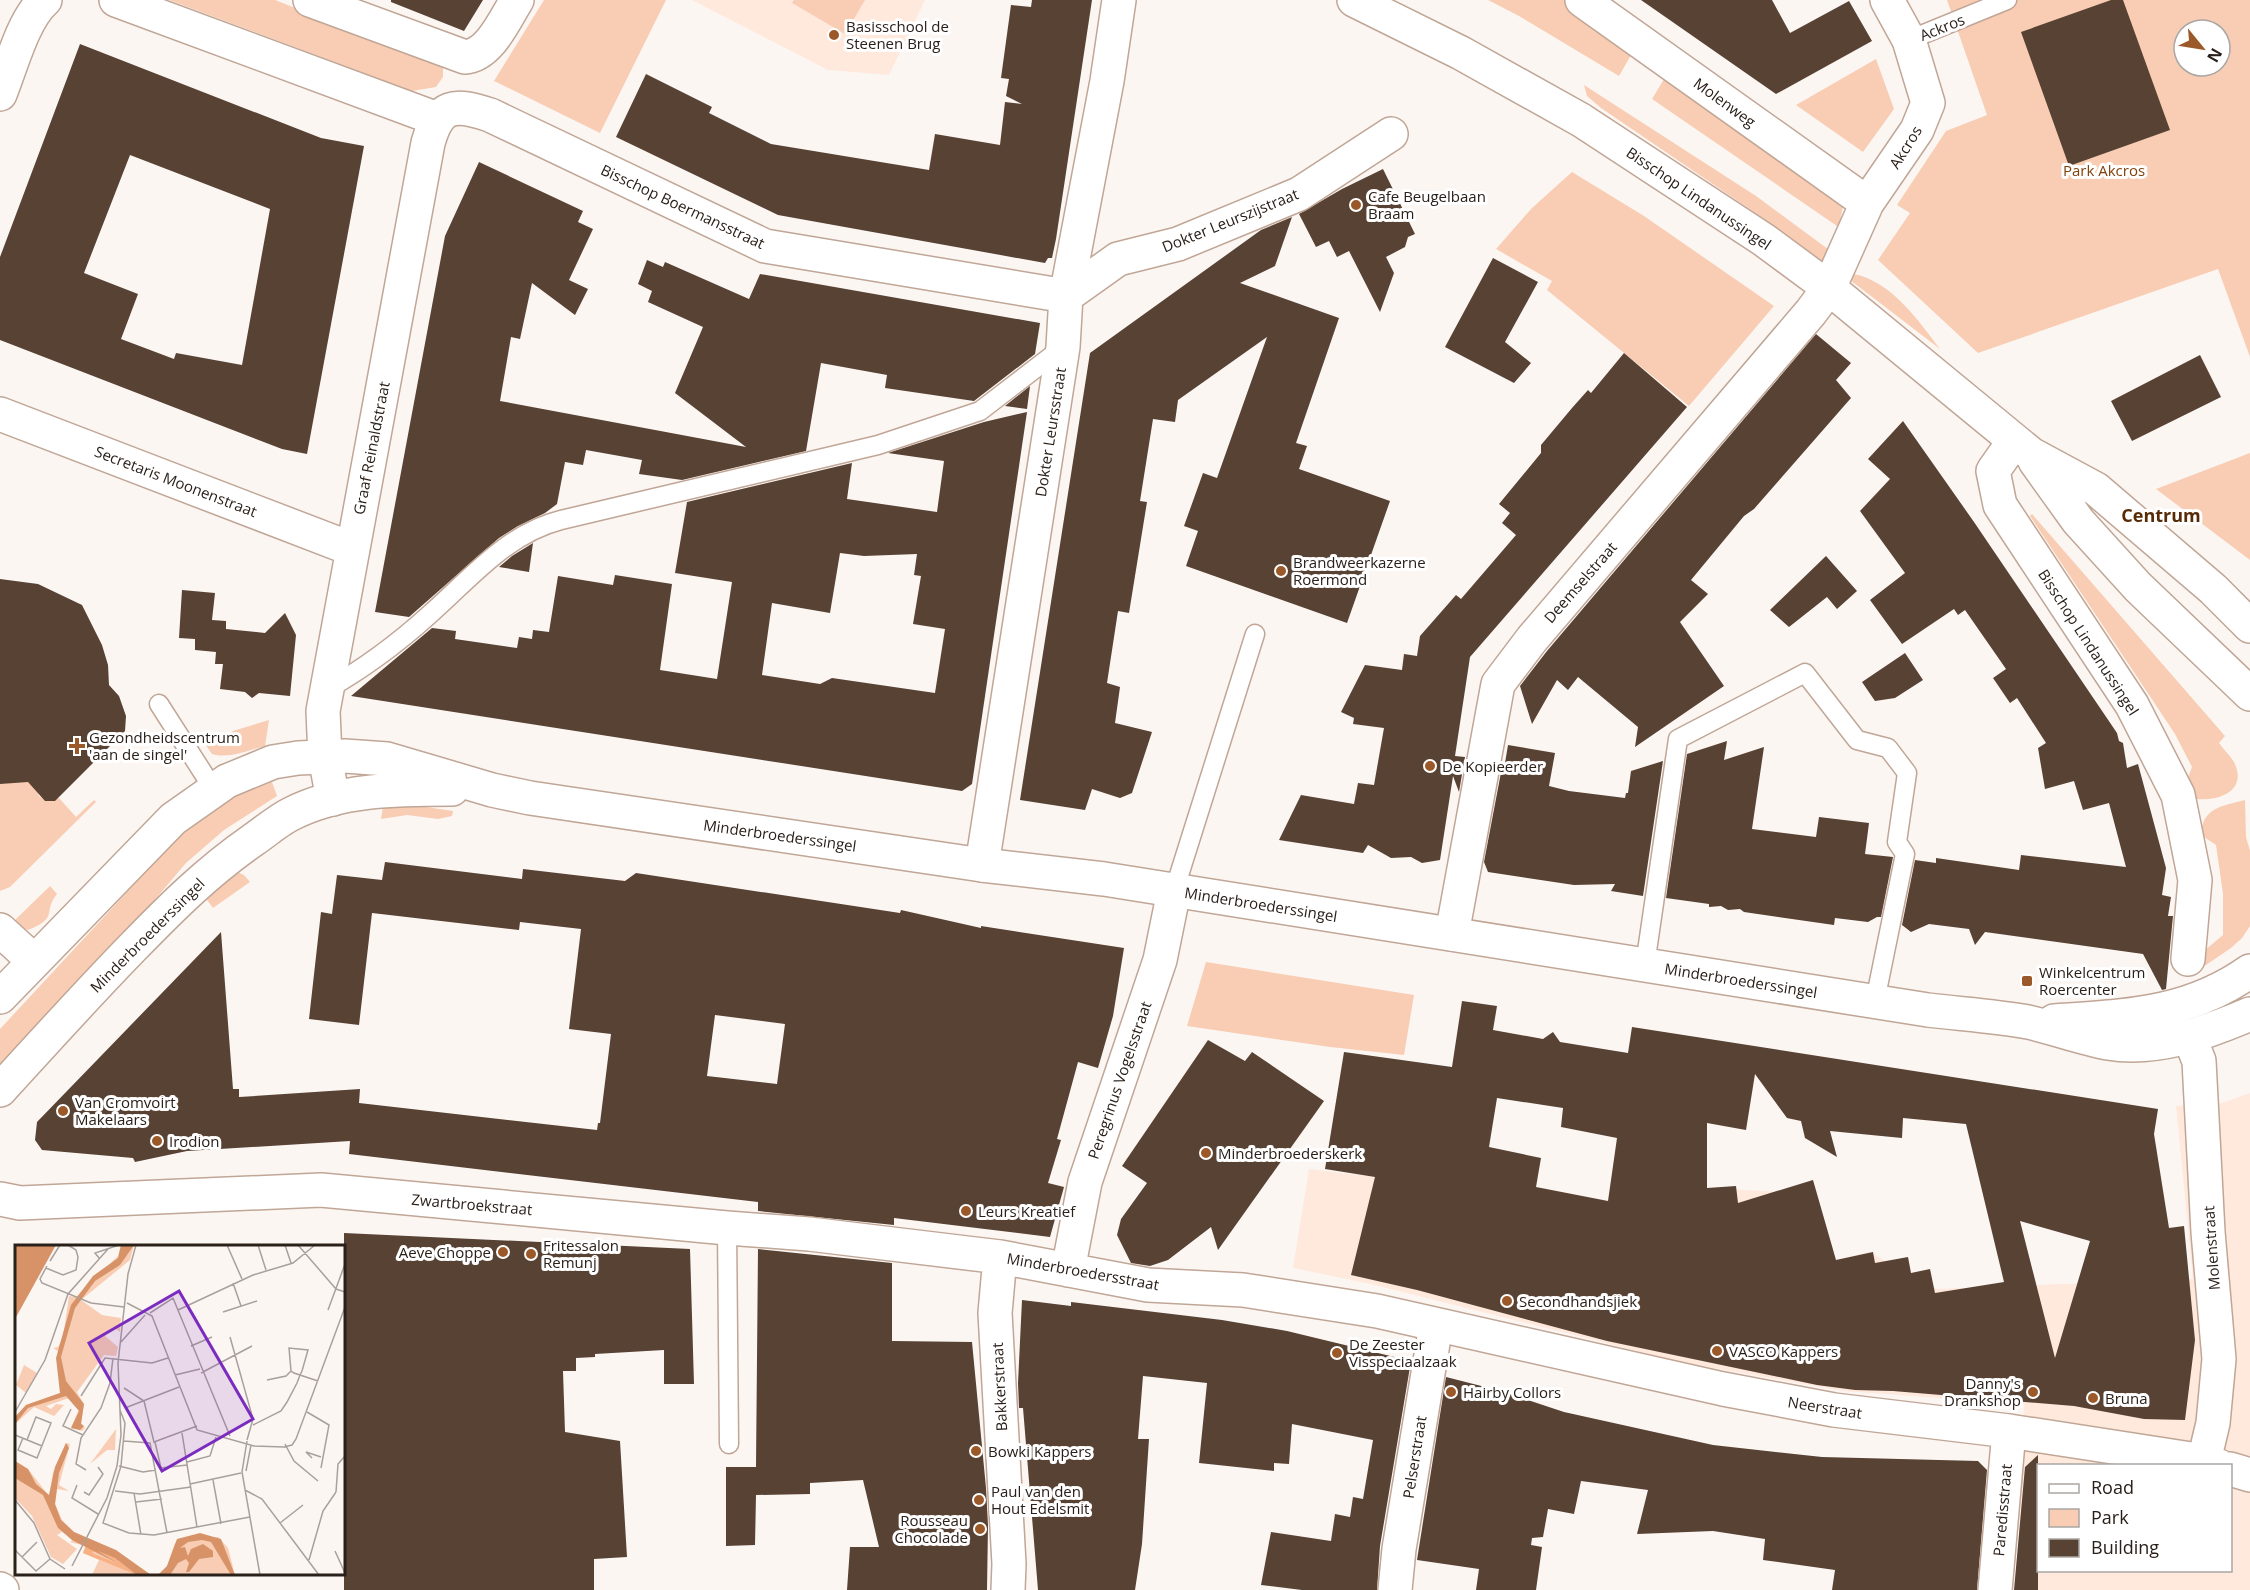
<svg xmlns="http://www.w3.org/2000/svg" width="2250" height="1590" font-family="'Open Sans',sans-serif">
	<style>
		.built { fill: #fee9dc; fill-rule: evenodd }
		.green { fill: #f8cdb3; fill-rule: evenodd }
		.building { fill: #574234; fill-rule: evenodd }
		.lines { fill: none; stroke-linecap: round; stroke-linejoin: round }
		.lane-casing { stroke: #c0a696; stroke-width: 21 }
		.street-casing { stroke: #c0a696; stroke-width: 36 }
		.secondary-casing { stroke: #c0a696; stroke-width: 36 }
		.lane { stroke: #fff; stroke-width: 18 }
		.street { stroke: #fff; stroke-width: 33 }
		.secondary { stroke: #fff; stroke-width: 33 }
		.poi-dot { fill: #9b5828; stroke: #fff; stroke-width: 2 }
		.labels { text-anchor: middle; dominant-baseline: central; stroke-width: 6; stroke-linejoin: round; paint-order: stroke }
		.poi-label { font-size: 15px; fill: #2a201a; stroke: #fff; text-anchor: start }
		.street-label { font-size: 15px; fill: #2a201a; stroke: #fff }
		.park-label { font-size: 15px; fill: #81420e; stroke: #fff }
		.quarter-label { font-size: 18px; font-weight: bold; fill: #582b07; stroke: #fff }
		.inset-road { fill: none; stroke: #a8a09c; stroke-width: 1.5 }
		.view { fill: #7b2cbf; fill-opacity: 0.15; stroke: #7b2cbf; stroke-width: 3 }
		.inset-edge { fill: none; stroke: #2a201a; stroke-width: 3 }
	</style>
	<rect width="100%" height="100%" fill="#fcf6f3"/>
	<path class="built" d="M692,0h233l-36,75 -61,-5z
		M2250,1093v497h-234l7,-124 1,-62 -181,-13 -158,-28 -314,-79 -78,-16 16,-99 342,41 28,-24 102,6 24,75 64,-15 68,37 256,-10 -17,-173 46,-3zM2038,1466h192v104h-192z"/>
	<path class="green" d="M169,0h106l168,67v10l-7,10 -24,4z
		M544,0h122l-66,133 -106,-52z
		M794,0h71l-20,34 -53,-31z
		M1488,0h77l69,50 -15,26 -100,-60z
		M1947,0h303v357l-32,-88 -240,84 -100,-93 32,-47 -13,-8 49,-74 41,-16zM2184,30h36v36h-36z
		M1876,59l18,50 -31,43 -67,-47z
		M1667,74l176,132 -3,15 -3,5 -185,-127z
		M1584,85l172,111 76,56 -8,11 -51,-38 -172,-117 -14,-12z
		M1572,172l72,44 130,90 -85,100 -142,-116 5,-9 -56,-32 36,-41z
		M1854,274c38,8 64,46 86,75l-90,-69z
		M2250,453v107l-94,-71z
		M2032,514l193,222 -6,7c4,6 11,12 15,19 14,28 -14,39 -37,37l-12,-13 7,-19 -17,-33 -145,-218z
		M269,720l-4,26c-17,4 -36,13 -53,8l-7,-10 28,-13z
		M33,780l6,16 9,5 11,-3 17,19 18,-17 2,2 -86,85 -10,4v-108z
		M272,782l5,14 -53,34 -38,33 -39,46 -30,43 -117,123v-46l192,-207 45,-28z
		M2245,800l1,37 4,14v75l-8,12 -11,10 -28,19 -5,-4 7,-13 18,-15v-41l-7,-49 -15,-10c1,-28 22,-29 44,-35z
		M413,805l40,6 -1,5 -14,3 -31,-4 -26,4 2,-12z
		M237,872l7,3 6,7 -37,26 -6,-8 5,-5 2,-10z
		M50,886l7,8c-15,18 3,23 -29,36l-12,-5v-6z
		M1206,962l208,33 -10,60 -74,-8 -143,-21z"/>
	<path class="building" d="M391,0h92l-19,31 -73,-29z
		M1032,0h60l-36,239 -4,19h-4l-3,5 -267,-48 -162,-78 30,-63 66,33 -3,6 62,31 158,26 6,-36 65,11 5,-43 17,2 -16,-8 3,-17 -8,-1 10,-73 20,2z
		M1641,0h131l18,33 59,-32 23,40 -96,53z
		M2111,0h12l47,130 -101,36 -48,-134z
		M80,44l241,94 43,8 -57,308 -25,-5 -282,-109v-83zM130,155l140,54 -28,156 -66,-12 -2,6 -53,-20 17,-45 -54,-21z
		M479,162l104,49 -5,11 15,7 -24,51 19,9 -13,26 -43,-32 -12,56 -9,-2 -11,64 246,46 -71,-54 28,-66 -55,-25 4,-11 -14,-7 9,-24 16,7 2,-5 84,37 11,-25 280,49 -5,31 -61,47 -89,-13 2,-13 -66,-12 -15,88 -124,29 -43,-6 3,-14 -56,-10 -3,15 -18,-3 -8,42 -12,9 -27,13 -19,12 -90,79 -34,-5 70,-376z
		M1383,169l32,65 -7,3 -3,10 -19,10 8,16 -14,39 -31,-61 -12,6 -8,-16 -13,6 -17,-33 43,-25z
		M1292,217l-17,49 -35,17 99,35 -43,125 11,3 -8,23 91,32 -43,122 -161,-57 12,-35 -14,-5 19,-53 14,5 50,-141 -89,63 -3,22 -22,-3 -13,82 7,1 -18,111 -11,-2 -11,72 13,4 -5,36 37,9 -20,61 -12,5 -28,-9 -7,21 -65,-10 70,-447 171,-123z
		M1493,258l45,24 -33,60 26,21 -17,20 -69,-36z
		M1816,334l35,29 -15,17 15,18 -97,111 -10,7 -53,64 17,14 -28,28 44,64 -89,61 3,-20 -60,-50 -10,13 -11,-10 -25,44 -12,-38 27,-35z
		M1624,353l63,54 -217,250 -15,99 10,1 -6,35 -6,-16 -13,84 -18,3 -11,-6 -20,1 -23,-13 -5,8 -84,-13 22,-45 53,9 4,-21 16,2 10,-57 -31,-4 1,-6 -13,-6 24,-47 37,5 2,-16 13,2 3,-20 36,-41 5,4 55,-64 -14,-12 8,-10 -11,-9 42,-51v-8l31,-37 16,-18 3,3z
		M2200,355l21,42 -89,44 -21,-40z
		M1030,386l-3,23 -22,-3z
		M1027,412l-55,372 -10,7 -611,-95 81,-68 24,3 -1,8 62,9 2,-11 13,2 1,-9 16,2 9,-56 55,9 2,-10 57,9 -12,86 57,9 15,-97 -57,-9 12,-71 165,-39 -5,36 90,13 7,-51 -56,-8 96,-31zM840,553l24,3 53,-2 -3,21 7,1 -8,48 32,5 -10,64 -103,-15 -12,6 -58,-9 10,-72 58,10z
		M1903,421l71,101 143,211 2,8 4,2 4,25 11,-4 28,104 -4,27 9,2 -3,19h5l-7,73 -4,1 -19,-36 -158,-22 -10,13 -6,-16 -40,-5 -18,8 -9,-7 13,-65 21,3v-5l83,12 2,-15 105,12 -17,-64 -26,7 -9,-29 -29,8 -7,-41 8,-5 -29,-45 -7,5 -17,-25 13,-9 -41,-59 -7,5 -4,-6 -52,35 -32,-44 35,-27 -45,-62 30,-32 -22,-20z
		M533,543l-4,29 -30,-5 13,-11z
		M1826,556l31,35 -20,18 -10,-12 -38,30 -19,-17z
		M0,579l38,5 44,21 20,40 6,20 1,20 10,11 7,20 -1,15 -70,70h-10l-17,-19 -28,2z
		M182,590l33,3 -3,27 14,1v8l39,4 20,-20 11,22 -6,61 -31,-3 -7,5 -7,-6 -25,-3 3,-25h-8l1,-12 -21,-2v-11l-16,-1z
		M1905,653l18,27 -28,18 -20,3 -13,-19z
		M1727,741l-3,19 40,-13 -12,82 64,8 3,-20 50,6 -4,31 28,3 -12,60h-4l-9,5 -33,-4 -1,7 -90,-13 -4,-3 -12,1 -7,-4 -12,1v-3l-43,-6 21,-144z
		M1508,745l47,8 -6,33 20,5 56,7 1,-5h2l3,-22 32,-10 -20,135 -32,-5 4,-7 -41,1 -86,-13 -4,-10 19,-100 2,1z
		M385,862l137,17 1,-10 102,12 11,-8 264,40 1,-3 80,18v-2l143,22 -11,68 -15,52 -20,-6 -21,77 4,1 -13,43 16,4 -14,50 -156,-19v7l-136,-14v-9l-409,-48 1,-13 -163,10 -52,11 -2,-4 -91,-8 -7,-10 2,-18 184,-190 12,157h6v8l121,-8 -1,14 238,27 1,-7h2l11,-89 -42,-5 12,-100 -61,-7 -1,8 -147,-17 -13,112 -50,-6 12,-107 11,2 5,-39 45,5zM715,1015l70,9 -8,60 -70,-8z
		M1462,1001l35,5 -4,24 50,9 10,-7 7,10 68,11 4,-26 526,82 -4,25 15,94 15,-2 11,114 -10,80 -41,-1 -70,-13 -181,-15 -38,-1 -38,-5 -210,-44 -190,-51 -66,-15 24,-98 -50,-8 19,-117 108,15zM1755,1074l32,44 14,3 4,17 32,19 -7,-26 72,7 1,-20 63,6 38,158 -69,11 -5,-24 -19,4 -3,-16 -33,6 -2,-11 -37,8 -23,-80 -75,23 -2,-17 -29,2v-65l39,7zM1497,1098l66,10 -2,19 56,11 -9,63 -72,-14 5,-29 -52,-11zM2020,1221l70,20 -35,117z
		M1208,1040l37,21 7,-9 72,49 -106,149 -7,-23 -43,33 -18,6 -19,-3 -14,-28 4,-16 26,-36 -25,-17z
		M344,1233l346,16 4,135h-30v-34l-69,4v3l-19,1v13h-13l2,61 55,9 7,116 -33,2v31h-250z
		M758,1249l134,14v78l80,1 14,146 2,37 -1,65h-140l3,-43h29l-16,-67 -53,3v11l-54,1 -1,50 -29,1v-79h30z
		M1022,1300l49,6v-4l151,18 65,11 124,30 -31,185 -3,44h-75l-41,-5 10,-53 60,9 4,-27 15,3 3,-20 10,2 10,-59 -81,-16 -3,40 -15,-1v8l-75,-8 8,-80 -64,-7 -5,63h11l-7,105 -7,46h-97l-15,-182h-4l-1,-25z
		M1446,1377l55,14 63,21 149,33 109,12 156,4 9,9 -10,120h-145l3,-20 -72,-10 2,-21 -52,-8 -76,3 11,-44 -67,-9 -7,33 -26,-5 -5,28 -11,1 -1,7 11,2 -6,43h-60l3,-21 -62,-9z
		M2038,1455v135h-24l11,-123z"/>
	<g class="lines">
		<g class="lane-casing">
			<path id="lane" d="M1909,40l98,-40
				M326,690c37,-21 71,-46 103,-75 41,-36 77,-81 132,-95l317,-75 102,-34 82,-63
				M159,704l55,86
				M1174,891l81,-257
				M1645,965l33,-226 127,-66 52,67 31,8 19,25 -10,69 8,12 -30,147
				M727,1228l2,216"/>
		</g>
		<g class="street-casing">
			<path id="street" d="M116,0l321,119
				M310,0l155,57c25,-2 40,-38 52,-57
				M1582,0l285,203
				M0,94c11,-27 23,-75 45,-94
				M0,414l352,135
				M2014,441l-21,30 7,34 132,200 46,90 17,85 -7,79
				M333,799l-8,-42 -2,-46 105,-568c11,-39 26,-40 62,-28l275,131 301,50 52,-37 60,-15 121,-50 92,-60
				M982,865l81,-518 3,-51 41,-215 12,-81
				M0,930l34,31
				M1452,934l46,-250 34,-45 279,-327 18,-24 38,-85 50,-73 11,-27 -19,-63 -22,-40
				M2189,1036l10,25 9,171 11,127 -6,64 -9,38
				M0,1199l20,4 301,-13 406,38 82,6 191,23 148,28 95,5 134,21 346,78 111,21 175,21 195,30 15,5
				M1000,1257l-5,56 14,251 -1,26
				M1068,1270l17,-88 75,-222 14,-69
				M2230,1469l20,6
				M0,1589l2,1
				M1395,1590l4,-41 37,-224
				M1995,1590l14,-159"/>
		</g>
		<g class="secondary-casing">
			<path id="secondary" d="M1354,0l107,53 120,67 183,120 65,48 202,166 65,35 117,100 37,37
				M2035,461l43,60 60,66 112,107
				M0,997l173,-178 54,-38 46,-19 25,-4 47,-2 42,3 105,31 38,8 452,67 122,14 824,131c33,4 67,6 100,12 27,6 53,16 80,21 48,8 98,-10 142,-29
				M2054,1021c72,-5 134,-6 196,-50
				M0,1090c44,-48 88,-97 134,-144 38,-39 73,-74 119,-106 12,-8 24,-19 38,-26 49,-25 107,-25 161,-25"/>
		</g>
		<use href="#lane" class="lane"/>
		<use href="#street" class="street"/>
		<use href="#secondary" class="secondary"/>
	</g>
	<g class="poi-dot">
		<circle cx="834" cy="35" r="6"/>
		<circle cx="1356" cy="205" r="6"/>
		<circle cx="1281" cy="571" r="6"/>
		<path d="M74 737h6v6h6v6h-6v6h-6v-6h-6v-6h6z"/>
		<circle cx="1430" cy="766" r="6"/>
		<rect x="2021" y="975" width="12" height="12" rx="3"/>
		<circle cx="63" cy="1111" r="6"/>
		<circle cx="157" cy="1141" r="6"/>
		<circle cx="1206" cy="1153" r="6"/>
		<circle cx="966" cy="1211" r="6"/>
		<circle cx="503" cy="1252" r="6"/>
		<circle cx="531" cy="1254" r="6"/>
		<circle cx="1507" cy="1301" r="6"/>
		<circle cx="1717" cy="1351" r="6"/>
		<circle cx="1337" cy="1353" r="6"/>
		<circle cx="1451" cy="1392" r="6"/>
		<circle cx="2033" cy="1392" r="6"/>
		<circle cx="2093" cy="1398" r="6"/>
		<circle cx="976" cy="1451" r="6"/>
		<circle cx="979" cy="1500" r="6"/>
		<circle cx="980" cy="1529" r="6"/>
	</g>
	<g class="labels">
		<g class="poi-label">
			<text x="846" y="26">Basisschool de<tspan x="846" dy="17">Steenen Brug</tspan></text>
			<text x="1368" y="196">Cafe Beugelbaan<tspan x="1368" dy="17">Braam</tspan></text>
			<text x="1293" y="562">Brandweerkazerne<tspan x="1293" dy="17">Roermond</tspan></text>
			<text x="89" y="737">Gezondheidscentrum<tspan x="89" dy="17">'aan de singel'</tspan></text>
			<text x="1442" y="766">De Kopieerder</text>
			<text x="2039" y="972">Winkelcentrum<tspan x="2039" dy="17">Roercenter</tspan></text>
			<text x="75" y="1102">Van Cromvoirt<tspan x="75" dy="17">Makelaars</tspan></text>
			<text x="169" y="1141">Irodion</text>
			<text x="1218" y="1153">Minderbroederskerk</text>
			<text x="978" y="1211">Leurs Kreatief</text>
			<text x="543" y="1245">Fritessalon<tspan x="543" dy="17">Remunj</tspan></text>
			<text x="491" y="1252" text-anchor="end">Aeve Choppe</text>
			<text x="1519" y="1301">Secondhandsjiek</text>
			<text x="1349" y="1344">De Zeester<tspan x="1349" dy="17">Visspeciaalzaak</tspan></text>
			<text x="1729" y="1351">VASCO Kappers</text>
			<text x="2021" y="1383" text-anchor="end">Danny's<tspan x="2021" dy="17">Drankshop</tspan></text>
			<text x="1463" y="1392">Hairby Collors</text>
			<text x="2105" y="1398">Bruna</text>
			<text x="988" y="1451">Bowki Kappers</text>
			<text x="991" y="1491">Paul van den<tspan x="991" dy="17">Hout Edelsmit</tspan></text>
			<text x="968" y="1520" text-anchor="end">Rousseau<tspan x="968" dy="17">Chocolade</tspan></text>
		</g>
		<g class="street-label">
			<text transform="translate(1942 27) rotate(-22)">Ackros</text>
			<text transform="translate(1725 102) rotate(36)">Molenweg</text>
			<text transform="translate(1905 147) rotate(-58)">Akcros</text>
			<text transform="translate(1699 198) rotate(34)">Bisschop Lindanussingel</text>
			<text transform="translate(683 206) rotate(25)">Bisschop Boermansstraat</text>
			<text transform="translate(1230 220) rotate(-22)">Dokter Leurszijstraat</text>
			<text transform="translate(1050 432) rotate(-81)">Dokter Leursstraat</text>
			<text transform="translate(371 448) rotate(-79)">Graaf Reinaldstraat</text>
			<text transform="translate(176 481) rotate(21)">Secretaris Moonenstraat</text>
			<text transform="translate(1580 582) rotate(-49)">Deemselstraat</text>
			<text transform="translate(2089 642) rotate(57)">Bisschop Lindanussingel</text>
			<text transform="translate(780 835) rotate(8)">Minderbroederssingel</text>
			<text transform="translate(1261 904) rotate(9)">Minderbroederssingel</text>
			<text transform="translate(147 935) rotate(-45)">Minderbroederssingel</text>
			<text transform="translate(1741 980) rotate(9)">Minderbroederssingel</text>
			<text transform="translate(1119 1080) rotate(-71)">Peregrinus Vogelsstraat</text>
			<text transform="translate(472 1204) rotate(5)">Zwartbroekstraat</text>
			<text transform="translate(2211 1248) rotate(-94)">Molenstraat</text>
			<text transform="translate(1083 1271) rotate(10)">Minderbroedersstraat</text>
			<text transform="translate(999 1387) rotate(-93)">Bakkerstraat</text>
			<text transform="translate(1825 1407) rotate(9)">Neerstraat</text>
			<text transform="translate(1414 1457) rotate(-81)">Pelserstraat</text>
			<text transform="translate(2002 1510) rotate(-85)">Paredisstraat</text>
		</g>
		<g class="park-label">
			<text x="2104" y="170">Park Akcros</text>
		</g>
		<g class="quarter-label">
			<text x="2161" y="515">Centrum</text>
		</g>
	</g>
	<g transform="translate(15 1245)">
		<rect width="330" height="330" fill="#fcf6f3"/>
		<path d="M106,0h13l-4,15 -49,40 21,15 19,3 -1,14 -7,-5 -8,9 13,11 -2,9 -12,-1 -27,37 7,12 -3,19 4,5 -3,3 -11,-3 8,-19 -10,-11 -23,8 5,3 5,-5 8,1 -10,11 -20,-9 -19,17v-7l11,-12 34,-12 -2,-42 -5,-3 5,-1 5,-10 6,-41 7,1 42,-41zM9,120l13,8 -11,20 -10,-8zM101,184l-1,21h-8l-17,14zM51,198l4,1 -11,41 10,6 -12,-2 -2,15 7,16 12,12 44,20 33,23h-59l7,-15 -16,-7 2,-7 -15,-4 3,-2 -15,-12 4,4 -5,3 20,14 -14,15 -12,-7 -19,-41 -17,-18v-37l13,8 21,27 4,-24zM203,292l10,11 7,27h-77l9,-9 8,-23z" fill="#f8cdb3"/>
		<path d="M71,301l9,4 -3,3 27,11 -21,-13 17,7 22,17 -54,-22z" fill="#f7b184"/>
		<path d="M0,0h41l-41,74zM106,0h13l-14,20 -25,16 -20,27 -14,49 5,24 18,23 -3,20 3,2 -4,4 -9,-2 8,-17 -13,-15 -38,12 -13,16v-7l11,-12 34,-12 -4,-35 15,-53 22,-29 25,-18zM51,198l3,5 -10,25 -4,31 6,16 13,12 42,18 35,25h-14l-22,-17 -17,-7 21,13 -47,-24 -14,-12 -15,-33 -28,-17v-17l13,8 8,15 13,11 6,-28zM185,288l21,6 14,36h-4l-20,-33 -9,-2 -14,2 -8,6 5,-1 3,9 3,-7 12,-5 10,7v6l-14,2 -10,13h-3l3,-9 -3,-4 -8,4 -8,12h-12l9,-9 10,-27z" fill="#d79367"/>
		<path class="inset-road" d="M212,0l15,34M243,0l8,25M270,0l6,18M283,0l38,44 9,3M85,14l-5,-6 24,-8M35,16l10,-16M32,21l-7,13 2,4 49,20 33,4M31,23l17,7 13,-5 2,-13 -2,-7 -8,-5M218,38l8,23M112,58l25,13 45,114 57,16 30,1 8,-2 4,-6 49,-132M163,65l75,-35 40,-12 22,-18M313,65l17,-46M208,67l34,-11M135,68l23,-15 57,138M215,92l23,82 -6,21M106,97l24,-27M176,101l21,-9M186,128l51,-27M160,130l25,-6M252,135l19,-4 5,-5M109,143l20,13 10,41 43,-16M66,151l24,-38 47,5 16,-5M110,163l54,-21M56,164l-8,17 20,9M105,165l5,13 -4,43 -18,57 26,10 25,2 96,-18M0,167l30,-52 23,-66 40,-45M292,167l22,13 -8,43M238,180l28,-14 6,-9 10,-19 3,-8 2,-4 6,-21 -19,-2 2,23 3,2 24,8M167,188l15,94M0,190l27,11M8,193l-5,12 19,8 14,-35 -15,-6 -9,23M109,196l26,2 17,90M232,196l-5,31 18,103M140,197l6,26 26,-3M270,199l9,17 24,20M297,213l-6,-6 15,5M172,217l23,-6 6,-19M104,221l24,6 13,-2M71,225l-10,-6 5,-26 20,-30 9,-25 3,-25M231,226l5,-26M198,235l8,44M175,239l51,-11M62,240l-5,13 26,16M230,245l17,9 57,76M100,246l25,3 51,-7M69,247l5,3 14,-21 -5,-7M321,247l2,-28 7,-8M119,248l7,42M0,255l19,23 16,36 15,10M121,257l26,-3M265,278l23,-18M0,305l21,21 14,-12M320,306l10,22M7,312l15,-15M294,315l14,-49 13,-19M57,321l35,-68 10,-32 4,-31 -3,-72 10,-89 8,-29"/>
		<path class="view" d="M164,46l74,128 -91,52 -73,-128z"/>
		<rect width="330" height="330" class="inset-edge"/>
	</g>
	<rect x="2037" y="1464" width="195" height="108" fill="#ffffff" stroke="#aaa6a3" stroke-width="1.5"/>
	<rect x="2049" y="1484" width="30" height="9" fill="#ffffff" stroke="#aaa6a3" stroke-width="1.5"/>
	<text x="2091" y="1494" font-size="18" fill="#2a201a">Road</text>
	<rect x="2049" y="1509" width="30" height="18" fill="#f8cdb3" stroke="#aaa6a3" stroke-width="1.5"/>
	<text x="2091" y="1524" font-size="18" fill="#2a201a">Park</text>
	<rect x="2049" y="1539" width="30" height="18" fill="#574234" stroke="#aaa6a3" stroke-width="1.5"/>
	<text x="2091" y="1554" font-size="18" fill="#2a201a">Building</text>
	<g transform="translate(2202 48) rotate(120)"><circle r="28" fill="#ffffff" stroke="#aaa6a3" stroke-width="1.5"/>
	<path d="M0-4.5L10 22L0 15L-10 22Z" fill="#9b5828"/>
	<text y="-9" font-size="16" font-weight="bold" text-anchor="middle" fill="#2a201a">N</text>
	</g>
</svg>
